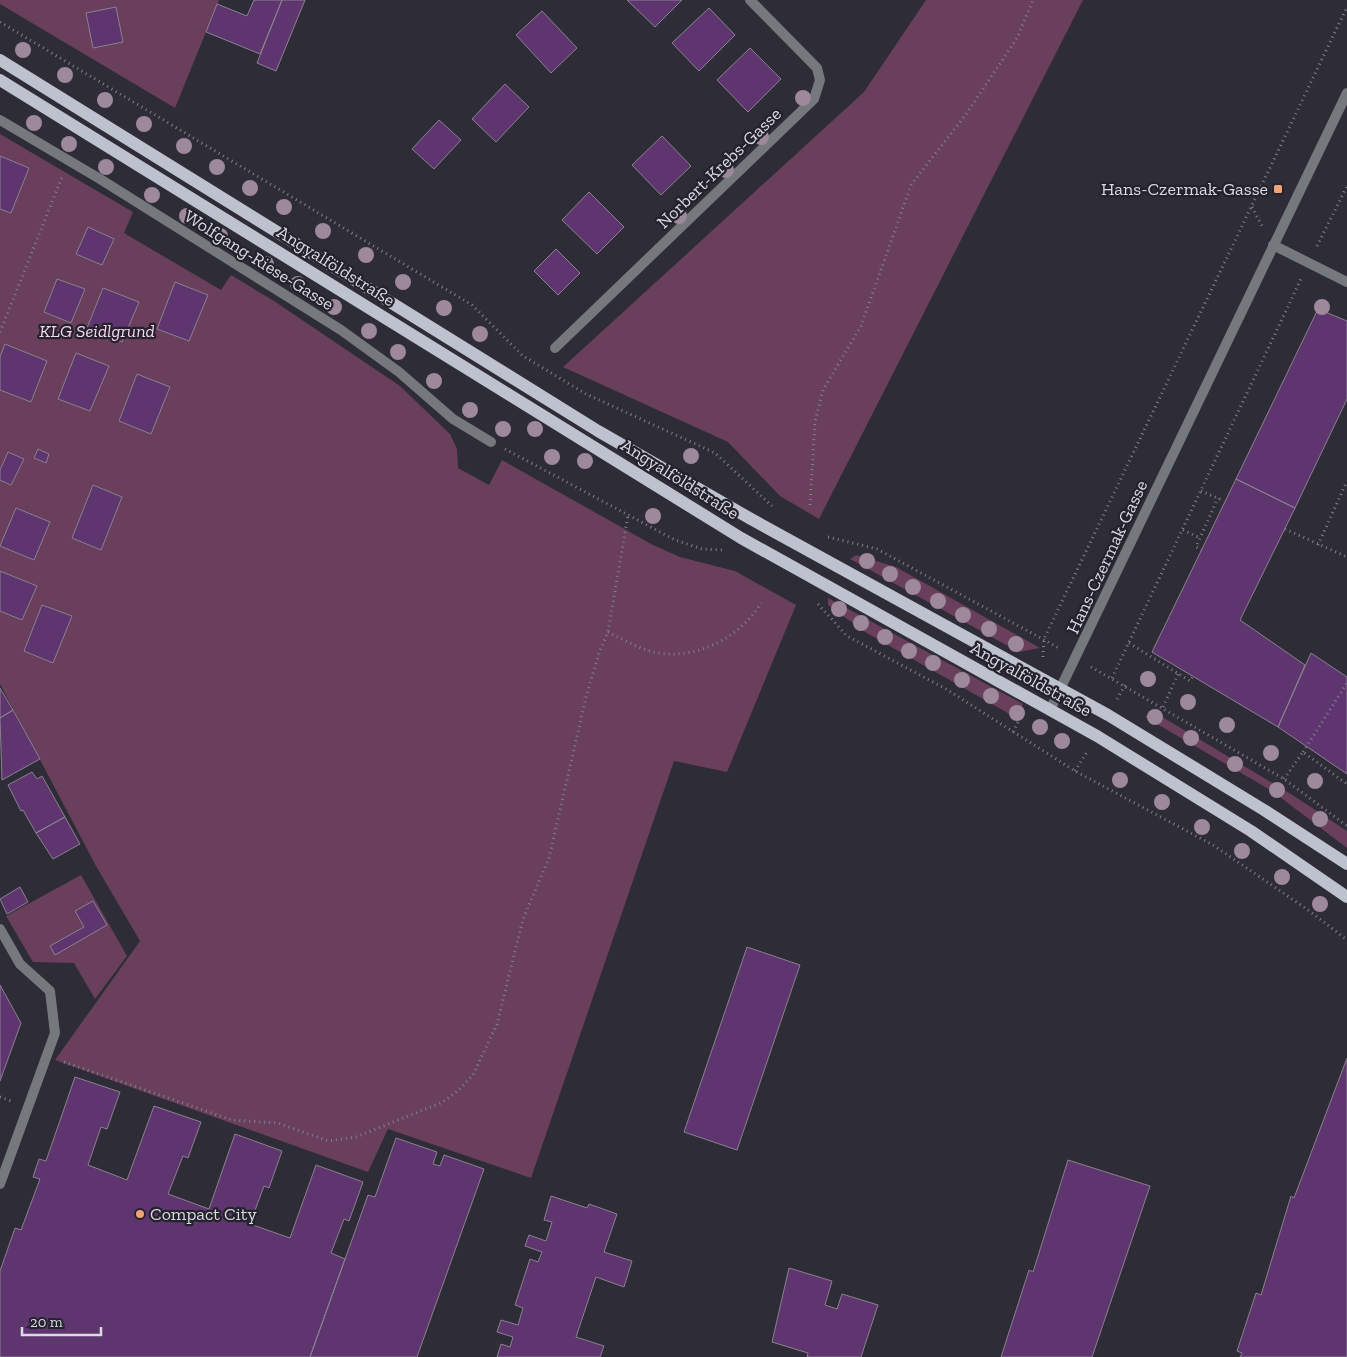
<svg xmlns="http://www.w3.org/2000/svg" width="1347" height="1357" font-family="'Zilla Slab',serif">
	<style>
		.green { fill: #693f5c }
		.building { fill: #5f3570; stroke: #8a828e }
		.lines { fill: none; stroke-linecap: round; stroke-linejoin: round }
		.path { stroke: #82818a; stroke-width: 3; stroke-dasharray: 1 4; stroke-linecap: butt }
		.street { stroke: #75787d; stroke-width: 10 }
		.primary { stroke: #bec2ce; stroke-width: 12 }
		.tree { fill: #9e889c }
		.poi-dot { fill: #efa377; stroke: #23222d; stroke-width: 2 }
		.labels { text-anchor: middle; dominant-baseline: central; stroke-width: 4.5; stroke-linejoin: round; paint-order: stroke }
		.street-label { font-size: 18px; fill: #dbdae1; stroke: #23222d }
		.poi-label { font-size: 18px; fill: #dbdae1; stroke: #23222d; text-anchor: end }
		.park-label { font-size: 18px; font-style: italic; fill: #fbd4ee; stroke: #23222d }
	</style>
	<rect width="100%" height="100%" fill="#2d2c37"/>
	<path class="green" d="M0,0h219l-44,108 -175,-104z
		M926,0h157l-264,519 -39,-23 -52,-54 -165,-75 301,-275z
		M0,134l133,78 -9,21 97,57 10,-15 43,26 126,85 50,48 7,15 1,19 31,17 13,-25 151,85 27,12 55,14 61,34 -69,167 -53,-11 -143,417 -143,-49 -20,43 -313,-112 85,-119 -44,-75 -96,-182z
		M856,555l40,12 144,81 -21,4 -169,-93z
		M828,598l195,106 -7,16 -10,-8 -141,-80 -37,-27z
		M1150,712h4l140,84 53,35v17l-75,-57 -127,-74z
		M81,875l46,81 -32,43 -21,-36 -41,-1 -27,-46z"/>
	<path class="building" d="M254,0h28l-22,54 -54,-22 11,-28 30,12z
		M282,0h23l-29,71 -19,-8z
		M627,0h55l-27,27z
		M116,7l7,35 -30,6 -7,-35z
		M709,8l26,27 -36,36 -27,-28z
		M542,11l35,37 -26,25 -35,-38z
		M750,48l31,31 -33,33 -31,-32z
		M505,84l24,23 -33,35 -24,-23z
		M439,120l22,20 -27,29 -22,-20z
		M662,136l29,30 -30,29 -29,-30z
		M0,156l29,12 -18,45 -11,-4z
		M589,192l35,35 -27,27 -35,-34z
		M88,227l26,12 -12,26 -26,-11z
		M556,249l24,24 -22,22 -24,-24z
		M57,279l28,10 -14,34 -27,-11z
		M175,282l33,13 -19,46 -32,-12z
		M103,288l36,14 -17,40 -35,-14z
		M1318,309l29,12v78l-52,109 -59,-29z
		M5,344l42,17 -16,41 -31,-12v-33z
		M76,353l33,13 -19,45 -32,-12z
		M137,374l33,13 -19,47 -32,-13z
		M38,449l11,5 -3,9 -12,-5z
		M8,452l16,7 -13,26 -11,-5v-10z
		M1236,479l59,29 -55,112 65,45 -27,62 -126,-75z
		M93,485l29,12 -21,53 -29,-12z
		M16,508l34,14 -16,38 -34,-14z
		M0,571l37,15 -15,34 -22,-9z
		M42,605l30,11 -19,47 -29,-12z
		M1311,653l36,24v97l-69,-47z
		M0,688l13,22 -13,8z
		M13,710l27,49 -38,21 -2,-62z
		M32,772l5,7 5,-3 23,41 -29,16 -13,-23 -2,1 -13,-26z
		M65,817l15,27 -27,15 -17,-26z
		M20,887l8,15 -21,12 -7,-15z
		M93,901l14,24 -52,30 -5,-9 34,-19 -9,-16z
		M747,947l53,18 -63,185 -53,-18z
		M0,985l21,38 -21,58z
		M1347,1058v299h-107l2,-4 -5,-2 19,-58 5,2 30,-99 3,2z
		M75,1077l45,15 -13,37 -6,-2 -13,38 39,15 27,-74 47,16 -13,36 -5,-2 -15,38 41,15 26,-75 47,17 -13,37 -5,-2 -14,38 40,14 26,-73 47,17 -14,39 -5,-2 -13,34 14,6 -35,98h-310v-86l15,-43 6,2 19,-51 -7,-2 6,-18 7,2z
		M396,1138l41,14 -4,12 7,2 4,-11 40,14 -67,188h-107l58,-162 7,2z
		M1068,1160l82,26 -58,171h-91l28,-87 4,2z
		M551,1196l36,12 2,-4 28,10 -13,38 28,9 -8,26 -28,-10 -20,60 28,9 -4,11h-103l4,-13 9,3 3,-10 -16,-5 4,-12 17,5 5,-17 -8,-3 15,-46 8,3 4,-10 -17,-6 4,-11 17,6 6,-19 -8,-2z
		M789,1268l43,13 -7,24 12,4 5,-15 36,11 -17,52h-54l1,-4 -36,-11z"/>
	<g class="lines">
		<path class="path" d="M0,22l472,283 51,51 63,38 129,59 57,53
			M1252,207l10,19
			M1317,246l30,-60
			M0,332l62,-155
			M505,449l170,91 27,9 20,1
			M1201,491l23,10
			M810,505l5,-83 8,-32 38,-64 50,-141 56,-72 50,-75 16,-38
			M1285,529l62,28
			M1183,530l17,8
			M828,537l49,12 182,99
			M1318,545l29,-64
			M1202,550l-6,-3 22,-49
			M818,604l29,32 99,53 129,82 138,74 98,67 36,28
			M608,632c16,8 33,18 50,21 42,6 82,-16 103,-50
			M1129,643l61,38 3,-5
			M1043,657l1,-18 303,-632
			M1091,667l193,112 63,47
			M1112,678l189,-399
			M1117,699l8,-14
			M1163,707l15,-33
			M1013,732l8,-16
			M1303,752l44,-69
			M1075,771l12,-19
			M1284,779l19,-27 44,32
			M64,1062l168,58 46,3 50,18 28,-4 87,-35 16,-12 14,-15 24,-51 26,-105 26,-61 37,-161 13,-44 9,-21 20,-117
			M0,1097l11,4"/>
		<path class="street" d="M0,120l100,59 241,151 58,42 54,47 38,23
			M1273,245l74,37
			M555,348l259,-249 6,-19 -3,-12 -67,-68
			M1050,710l297,-617
			M0,929l20,35 30,27 5,42 -55,151"/>
		<path class="primary" d="M0,60l598,371 153,88 357,196 156,95 83,54
			M0,80l741,458 356,198 154,95 96,66"/>
	</g>
	<g class="tree">
		<circle cx="23" cy="50" r="8"/>
		<circle cx="65" cy="75" r="8"/>
		<circle cx="803" cy="98" r="8"/>
		<circle cx="105" cy="100" r="8"/>
		<circle cx="34" cy="123" r="8"/>
		<circle cx="144" cy="124" r="8"/>
		<circle cx="761" cy="137" r="8"/>
		<circle cx="69" cy="144" r="8"/>
		<circle cx="184" cy="146" r="8"/>
		<circle cx="106" cy="167" r="8"/>
		<circle cx="217" cy="167" r="8"/>
		<circle cx="726" cy="170" r="8"/>
		<circle cx="250" cy="188" r="8"/>
		<circle cx="152" cy="195" r="8"/>
		<circle cx="284" cy="207" r="8"/>
		<circle cx="187" cy="216" r="8"/>
		<circle cx="679" cy="216" r="8"/>
		<circle cx="323" cy="231" r="8"/>
		<circle cx="220" cy="236" r="8"/>
		<circle cx="366" cy="255" r="8"/>
		<circle cx="266" cy="264" r="8"/>
		<circle cx="403" cy="282" r="8"/>
		<circle cx="298" cy="284" r="8"/>
		<circle cx="334" cy="307" r="8"/>
		<circle cx="1322" cy="307" r="8"/>
		<circle cx="444" cy="308" r="8"/>
		<circle cx="369" cy="331" r="8"/>
		<circle cx="480" cy="334" r="8"/>
		<circle cx="398" cy="352" r="8"/>
		<circle cx="434" cy="381" r="8"/>
		<circle cx="470" cy="410" r="8"/>
		<circle cx="503" cy="429" r="8"/>
		<circle cx="535" cy="429" r="8"/>
		<circle cx="691" cy="456" r="8"/>
		<circle cx="552" cy="457" r="8"/>
		<circle cx="585" cy="461" r="8"/>
		<circle cx="653" cy="516" r="8"/>
		<circle cx="867" cy="561" r="8"/>
		<circle cx="890" cy="574" r="8"/>
		<circle cx="913" cy="587" r="8"/>
		<circle cx="938" cy="601" r="8"/>
		<circle cx="839" cy="609" r="8"/>
		<circle cx="963" cy="615" r="8"/>
		<circle cx="861" cy="623" r="8"/>
		<circle cx="989" cy="629" r="8"/>
		<circle cx="885" cy="637" r="8"/>
		<circle cx="1016" cy="644" r="8"/>
		<circle cx="909" cy="651" r="8"/>
		<circle cx="933" cy="663" r="8"/>
		<circle cx="1148" cy="679" r="8"/>
		<circle cx="962" cy="680" r="8"/>
		<circle cx="991" cy="696" r="8"/>
		<circle cx="1188" cy="702" r="8"/>
		<circle cx="1017" cy="713" r="8"/>
		<circle cx="1155" cy="717" r="8"/>
		<circle cx="1227" cy="725" r="8"/>
		<circle cx="1040" cy="727" r="8"/>
		<circle cx="1191" cy="738" r="8"/>
		<circle cx="1062" cy="741" r="8"/>
		<circle cx="1271" cy="753" r="8"/>
		<circle cx="1235" cy="764" r="8"/>
		<circle cx="1120" cy="780" r="8"/>
		<circle cx="1315" cy="781" r="8"/>
		<circle cx="1277" cy="790" r="8"/>
		<circle cx="1162" cy="802" r="8"/>
		<circle cx="1320" cy="819" r="8"/>
		<circle cx="1202" cy="827" r="8"/>
		<circle cx="1242" cy="851" r="8"/>
		<circle cx="1282" cy="877" r="8"/>
		<circle cx="1320" cy="904" r="8"/>
	</g>
	<g class="poi-dot">
		<rect x="1273" y="184" width="10" height="10" rx="2.5"/>
		<circle cx="140" cy="1214" r="5"/>
	</g>
	<g class="labels">
		<g class="street-label">
			<text transform="translate(719 168) rotate(-44)">Norbert-Krebs-Gasse</text>
			<text transform="translate(259 260) rotate(32)">Wolfgang-Riese-Gasse</text>
			<text transform="translate(336 266) rotate(32)">Angyalföldstraße</text>
			<text transform="translate(680 479) rotate(32)">Angyalföldstraße</text>
			<text transform="translate(1107 557) rotate(-65)">Hans-Czermak-Gasse</text>
			<text transform="translate(1031 679) rotate(29)">Angyalföldstraße</text>
		</g>
		<g class="poi-label">
			<text x="1268" y="189">Hans-Czermak-Gasse</text>
			<text x="150" y="1214" text-anchor="start">Compact City</text>
		</g>
		<g class="park-label">
			<text x="97" y="331">KLG Seidlgrund</text>
		</g>
	</g>
	<path d="M22 1327v8h79v-8" fill="none" stroke="#dbdae1" stroke-width="2.5"/>
	<text x="30" y="1327" font-size="15" fill="#dbdae1" stroke="#23222d" stroke-width="4" paint-order="stroke">20 m</text>
</svg>
